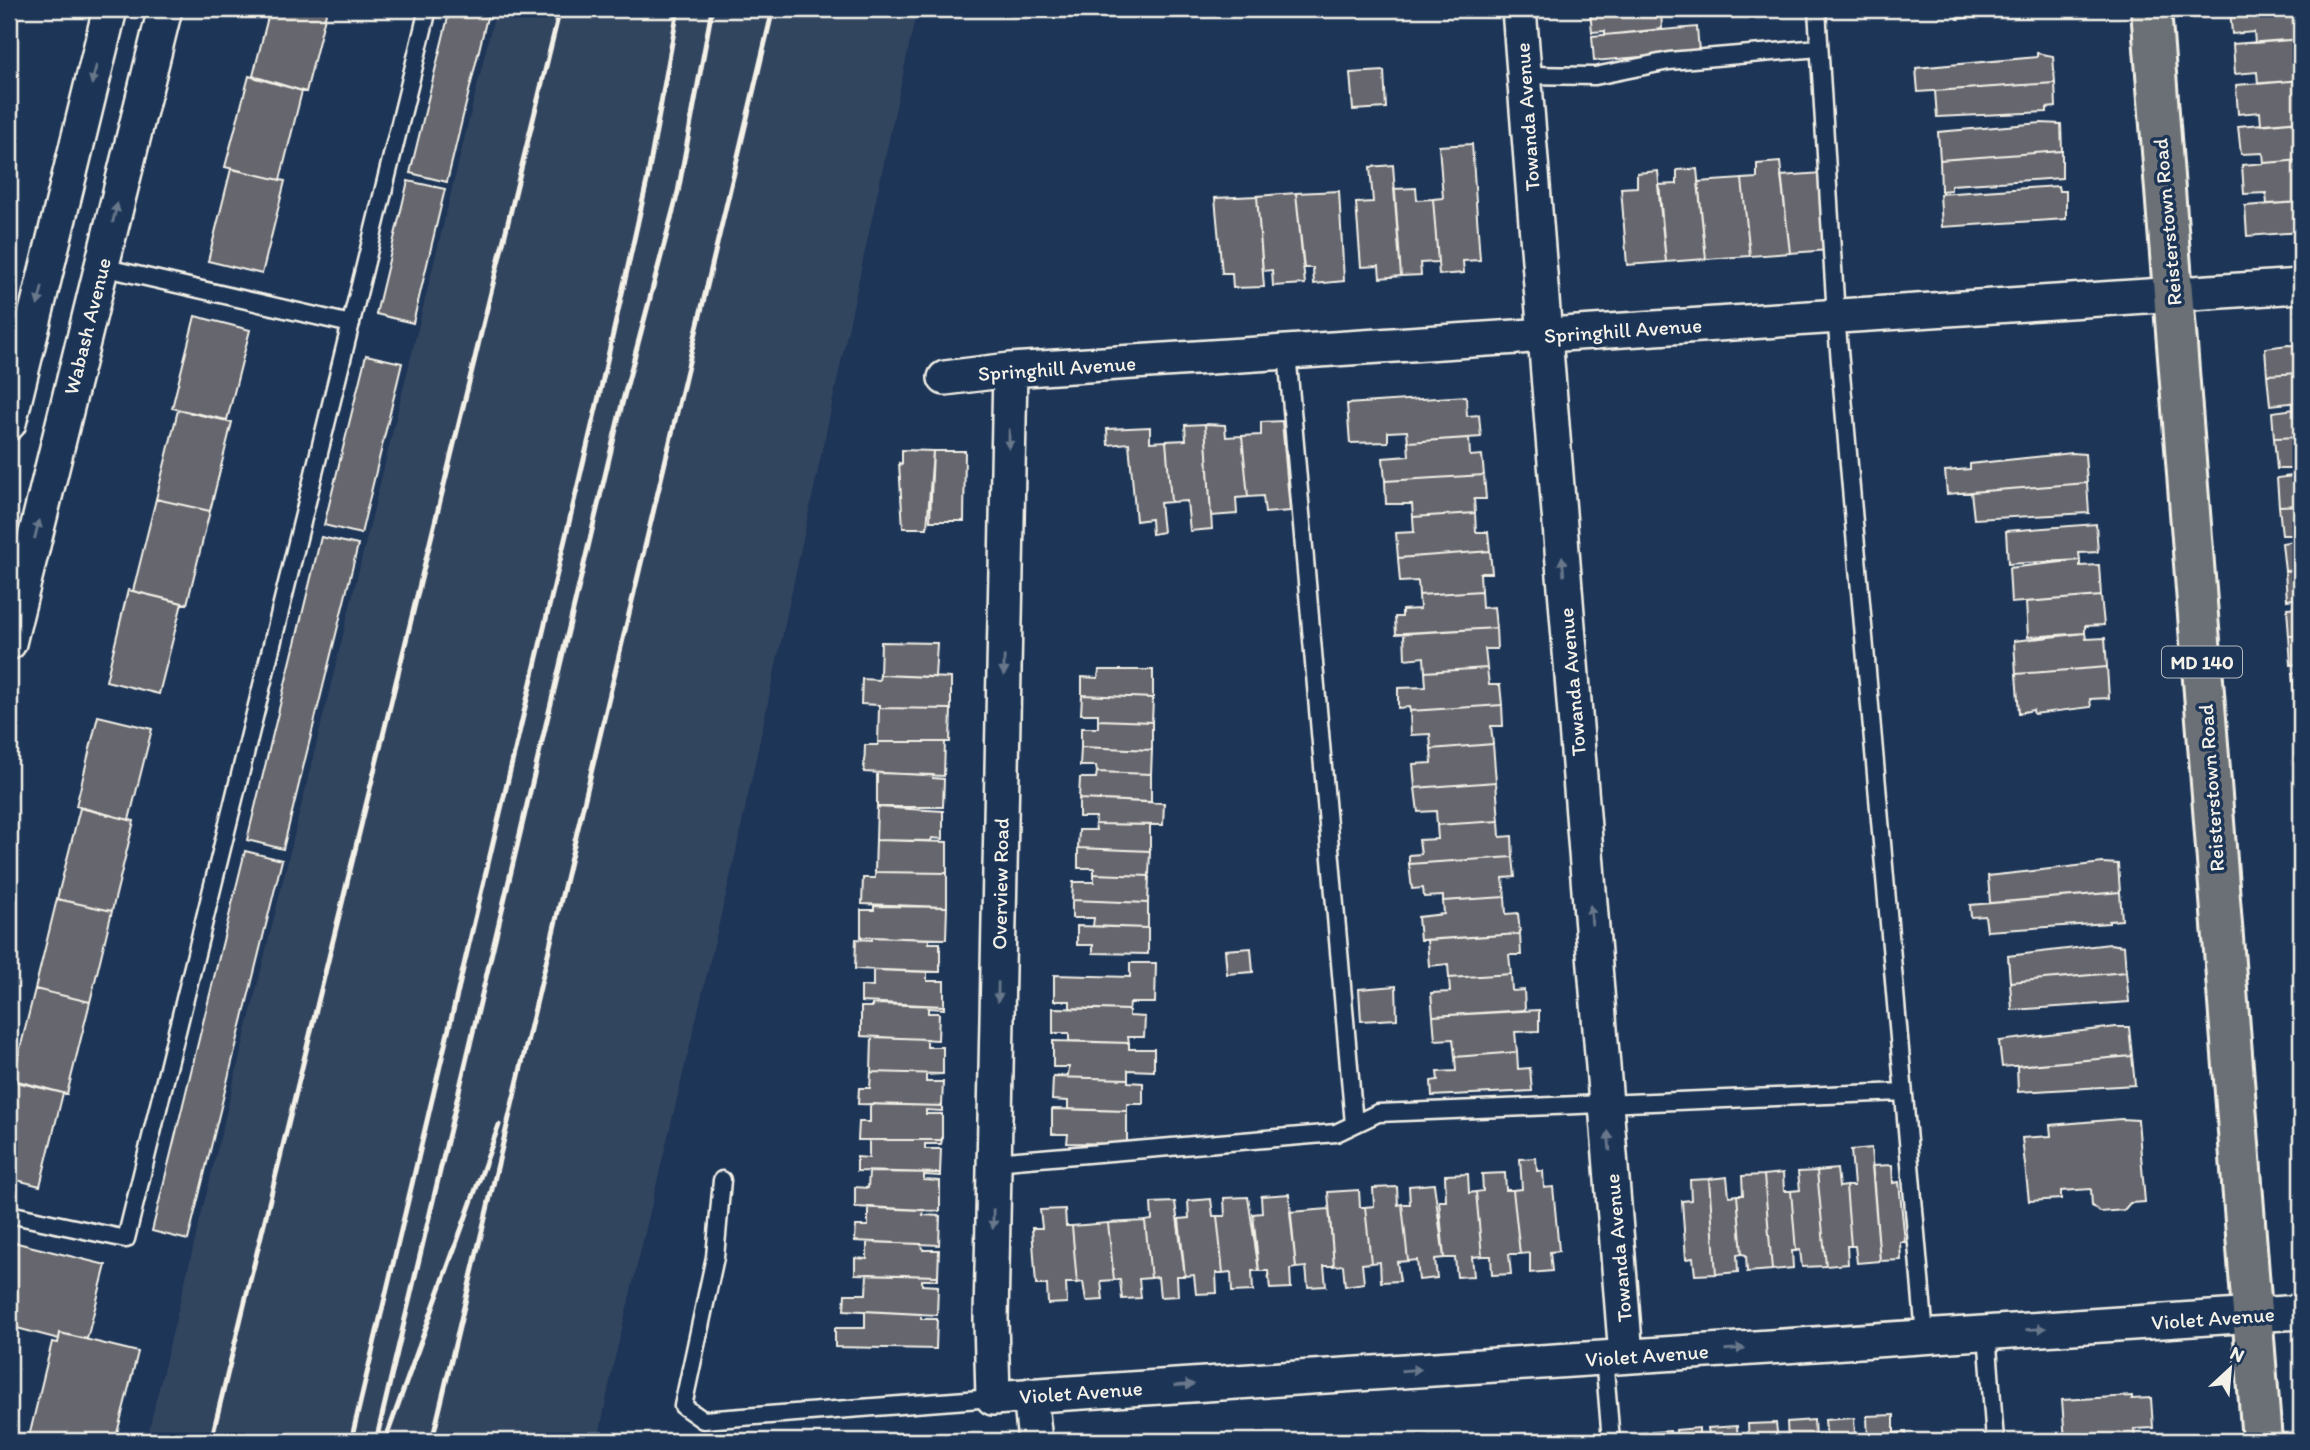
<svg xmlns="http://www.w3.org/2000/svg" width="2310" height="1450" font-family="Itim,sans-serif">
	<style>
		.built { fill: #33445e }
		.building { fill: #65666e; stroke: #f4f1e8; stroke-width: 2 }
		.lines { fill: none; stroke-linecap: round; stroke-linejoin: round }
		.service-casing { stroke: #f4f1e8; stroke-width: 21 }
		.minor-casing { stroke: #f4f1e8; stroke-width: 38 }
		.primary-casing { stroke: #f4f1e8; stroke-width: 44 }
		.service { stroke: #1d3557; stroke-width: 16 }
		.minor { stroke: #1d3557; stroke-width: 33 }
		.primary { stroke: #6a7074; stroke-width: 38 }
		.rail { stroke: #f4f1e8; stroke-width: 5 }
		.oneway { fill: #68778a }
		.labels { text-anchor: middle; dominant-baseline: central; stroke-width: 7; stroke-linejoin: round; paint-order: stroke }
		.shield { fill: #1d3557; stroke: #b4b9bc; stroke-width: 2 }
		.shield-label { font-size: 19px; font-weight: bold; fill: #f4f1e8 }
		.street-label { font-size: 21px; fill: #f4f1e8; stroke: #1d3557 }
	</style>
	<rect width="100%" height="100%" fill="#1d3557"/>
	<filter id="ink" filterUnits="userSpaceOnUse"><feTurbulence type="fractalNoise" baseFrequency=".0143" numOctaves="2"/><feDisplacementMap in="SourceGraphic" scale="14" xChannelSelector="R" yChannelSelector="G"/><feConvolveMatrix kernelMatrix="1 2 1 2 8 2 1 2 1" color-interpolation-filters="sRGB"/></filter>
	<g filter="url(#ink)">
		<path class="built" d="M496,9h421l-184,856 -120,501 -15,75h-452z"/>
		<path class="building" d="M270,9h57l-21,83 -53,-16z
			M450,9h39l-42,173 -37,-9z
			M1590,9h71l1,20 -57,6v-4l-13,1z
			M1956,9h82l1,2 -82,8z
			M2230,9h71v30l-46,4 -1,-11 -22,2z
			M1697,27l2,25 -105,9 -2,-25z
			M2301,39v41l-43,4 -1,-12 -22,2 -2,-30z
			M2037,53l16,3 2,27 -137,9 -2,-24 121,-11z
			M1384,71l2,37 -33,2 -3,-37z
			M249,76l53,15 -22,89 -55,-13z
			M2301,80v41l-40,4 -1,-13 -22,2 -2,-29z
			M2055,83l1,24 -9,1v4l-110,5 -2,-26z
			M2301,121v39l-37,3 -1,-10 -22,1 -3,-28z
			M2041,123l20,1 1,27 -122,9 -2,-28z
			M1472,144l8,116 -17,1 1,12 -25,2 -6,-76 10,-1 -4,-52z
			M2062,151v27l-111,7v5l-10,1 -1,-31z
			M2301,160v42l-34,2 -1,-11 -22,1 -2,-29z
			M1780,162l10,91 -40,3 -8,-77 15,-1v-14z
			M1393,165l8,111 -21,2 -1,-12 -18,1 -5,-64 17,-1 -3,-35z
			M231,169l54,12 -23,93 -54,-13z
			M1697,169l9,90 -40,3 -8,-77 19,-1v-14z
			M1658,171l8,91 -39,3 -6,-77 16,-1v-14z
			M1822,173l7,77 -39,3 -9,-77z
			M1742,179l8,77 -44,3 -8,-77z
			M408,181l37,8 -32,134 -37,-9z
			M2058,186l1,5h7v28l-124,8 -2,-33z
			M1416,188l1,12 16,-1 5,63 -18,1 1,12 -20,1 -7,-87z
			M1339,191l5,90 -30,3 -1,-16h-9l-8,-75z
			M1296,193l9,91 -32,2 -1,-16 -9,1 -6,-75z
			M1257,196l7,91 -31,1 -1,-15h-10l-7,-75z
			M2301,202v30l-54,4 -2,-30z
			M195,316l55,14 -23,90 -55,-12z
			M2288,345l13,1v27l-34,2 -2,-27z
			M366,355l36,8 -41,171 -37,-9z
			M2301,373v29l-31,3 -3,-30z
			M1466,396l1,20 12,-1 2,22 -73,5 -1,-11 -19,1v10l-38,1 -3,-39z
			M2295,409l6,3v25l-27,1 -2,-26z
			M178,410l54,12 -22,89 -54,-12z
			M1282,421l8,90 -25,2 -2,-17 -15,1 -6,-61 19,-1v-13z
			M1205,424l20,1 1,12 16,-1 6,61 -12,1 1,16 -26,2z
			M1205,424l7,105 -22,2 -3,-30 -16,1 -5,-61 20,-1 -1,-15z
			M1150,427v15l16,-1 5,61 -11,1 3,29 -11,2 -1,-15 -15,2 -7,-78 -21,2 -1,-16z
			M2301,437l-1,32h-23l-3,-31z
			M1469,438l1,18 12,-1 2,20 -99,6 -2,-23 26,-2 -1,-14z
			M902,450l31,1 -6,77h-24l-4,-65 3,1z
			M933,451h32l-1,70h-34z
			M2072,453l13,1 2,29 -140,11 -2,-23 25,-2v-5z
			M1484,475l2,24h-12l1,14 -62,4 -1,-13h-26l-1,-23z
			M2300,475l1,30 -22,1 -2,-28z
			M2087,483l2,30 -115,6 -3,-27z
			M156,499l54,12 -23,93 -54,-13z
			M2301,505v30h-19l-3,-29z
			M1475,513l1,19h12l2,19 -92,7 -2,-25 18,-1 -1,-15z
			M2096,524l2,28 -19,1 1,7 -72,4 -2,-33z
			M321,537l37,8 -75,304 -36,-9z
			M2299,540h2v30l-16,1 -3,-28z
			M1490,551l2,22h-12l1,18 -62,4 -1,-14 -18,1 -2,-24z
			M2080,560v6l19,-1 2,31 -90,7 -2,-35z
			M2301,570v28l-14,2 -2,-29z
			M128,590l54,13 -23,91 -53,-13z
			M1481,591l1,17 12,-1 2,21 -100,6 -1,-17h7v-7l18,-1 -1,-14z
			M2101,596l3,29 -19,1v7l-57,4 -2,-35z
			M2301,607v29h-12l-2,-28z
			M1496,628l1,21h-12l2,19 -62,4 -1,-15 -19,2 -1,-26z
			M2085,633l1,6 19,-1 2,29 -91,7 -2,-33z
			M2289,636h12v28l-10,1z
			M881,642l56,1 -2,34 -55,-2z
			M2107,667l2,31 -19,1 1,8 -57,7 -1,-4 -14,3 -3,-39z
			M1487,668l2,17h11l2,20 -92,6 -1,-4 -11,1v-20l28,-1 -1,-15z
			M1099,670h54v28l-71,-3v-18l16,1z
			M2301,672v28h-6l-3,-27z
			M880,675l71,3v31l-72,-1v-3l-18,-1 1,-25 17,1z
			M1082,695l71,3 -1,24 -54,-2v-6h-17z
			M2295,700h6v30h-4z
			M1502,705l1,21h-12l2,18 -62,5 -1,-15 -19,1 -1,-24z
			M879,708l72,1 -1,33h-72z
			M98,716l54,13 -23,91 -53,-14z
			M1098,720l54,2v28l-71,-3v-19h17z
			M878,742h67l-1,34 -80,-4 1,-27h13z
			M1493,744l3,38 -81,6 -2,-24 19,-1 -1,-14z
			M1081,747l71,3 -1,24 -54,-2 -1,-6h-16z
			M1097,772l54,2v28l-72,-3 1,-21h16z
			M877,773l56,2v3l11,1 -1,28h-66z
			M1496,782l3,39 -62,4 -1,-14 -18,1 -3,-24z
			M1079,799l85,4 -1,22 -68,-1 1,-7h-17z
			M877,807l66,4v28l-11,-1 -1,3 -55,-1z
			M80,808l54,13 -22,90 -55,-12z
			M1499,821l1,16 12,-1 1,21 -104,7v-9l12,-1 -2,-14 19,-1 -1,-14z
			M1095,824l55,1v26l-72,-3 1,-18h17z
			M876,840l71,2v31l-72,-1z
			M1078,848l72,3 -1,25 -55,-2v-6h-16z
			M245,851l37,9 -94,380 -36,-9z
			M1513,857l2,20 -12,1 2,19 -62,4v-5l-19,1 -1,-9 -11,1 -3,-25z
			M2103,863l15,1 2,28 -130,11 -2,-27z
			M875,872l72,1v34l-85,-3 1,-26h12z
			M1094,874l55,2 -1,27 -76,-3 1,-18h21z
			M2120,892l2,28 -13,1v2l-122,8 -2,-15 -14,1 -1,-12z
			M1505,897l1,17 12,-1 2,21 -100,6 -2,-23 26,-3 -1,-13z
			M57,899l55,12 -22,91 -55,-13z
			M1072,900l76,3v25l-55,-2 1,-8h-22z
			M874,906l73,1 -1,32 -85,-2v-27h13z
			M1077,926l71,2v26l-55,-1v-8h-16z
			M1520,934l1,21h-12l2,19 -62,4 -1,-14 -19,2 -2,-26z
			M872,937l57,2v4h11v29l-85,-3 1,-30 16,1z
			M2110,944l14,2 2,26 -116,10 -2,-26z
			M1251,948l2,24 -26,2 -2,-24z
			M1130,963h26l-1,40h-25l-1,7 -59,-2v-7h-16v-26l76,2z
			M873,970l54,2v9h17v25l-83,-4v-16l12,1z
			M2126,972l3,30 -117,8 -2,-28z
			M1511,974l1,17 12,-1 1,20 -92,6 -2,-23 19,-1 -1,-14z
			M1396,986l1,33 -36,2 -2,-32z
			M35,989l55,13 -23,92 -55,-13z
			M872,1004l72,2v3l-16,-1v5h11l-1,27 -77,-4v-29h11z
			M1053,1008l76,2v6l16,1 -1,20h-16l1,6 -60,-2v-8h-16z
			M1539,1010v21l-24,1 2,20 -62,5 -2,-18 -18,1 -2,-24z
			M2116,1027h13l3,29 -130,11 -3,-26z
			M872,1037l55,2v8h16v27l-72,-2z
			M1053,1041l76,2v6h25v22l-26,-1v9l-75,-2 15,-2 1,-8h-16z
			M1517,1052l1,17 12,-1 2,23 -100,5 -1,-15 7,-1 -1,-8 19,-1 -1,-14z
			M2132,1056l3,29 -117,7 -1,-26z
			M871,1072l72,2 -17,1v7h17l-1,24 -84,-2 1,-16h11z
			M1053,1077l75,2v3l15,1v21h-16v7l-59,-2v-8l-16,-1z
			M10,1079l53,14 -23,93 -31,-8z
			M870,1104l72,2v5l-16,-1v4h16v26h-84l1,-18h11z
			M1052,1109l75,2v33l-60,-1 1,-9h-16z
			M2121,1119l17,1 7,82 -15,1 -6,7 -24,2 -8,-6 -1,-17 -30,2v8l-32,2 -7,-63 29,-2 -1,-11z
			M869,1140h73l-1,4h-16v5h16l-1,24 -83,-2v-14l12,1z
			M1871,1148l9,113 -23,2 -2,-17h-4l-5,-60h8l-3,-36z
			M1536,1158l1,13h6l1,17 9,-1 6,64 -9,1 2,19 -22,2v-20l-10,1 -7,-64 9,-1 -2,-30z
			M1892,1165l1,18 6,-1 6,60h-5l1,18 -21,1 -8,-95z
			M1837,1169l2,18 7,-1 5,60h-4l1,18 -22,2 -9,-95z
			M1817,1171l9,95 -24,1 -2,-17 -4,1 -5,-60 9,-1 -2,-18z
			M869,1172l71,1v3l-16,-1v5l16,1v30l-85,-4v-20l13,1z
			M1505,1173l1,17h7l7,64h-11l2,20 -19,1 -1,-19h-9l-6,-64 7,-1 -1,-17z
			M1783,1173l1,18h7l5,60h-4l1,17 -21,2 -8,-95z
			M1468,1174l1,19 7,-1 6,64 -10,1 2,19 -17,1 -2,-19h-11l-5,-57h7l-1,-26z
			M1764,1175l8,95 -25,2 -1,-17 -4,-1 -5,-59h6l-1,-19z
			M1727,1177l2,19 8,-1 5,59 -5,1 1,17 -22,2 -7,-95z
			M1709,1179l7,95 -21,1 -2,-17 -7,1 -4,-58 9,-1 -1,-20z
			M1434,1184l10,74 -9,1 2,19 -18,2 -2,-20 -9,1 -6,-57h8l-1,-18z
			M1397,1187l1,18 4,-1 6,57 -11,1 3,19 -19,1 -1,-20 -9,1 -6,-56 9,-1 -1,-18z
			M1359,1190l1,17h5l6,56 -9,1 2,19 -19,3 -2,-21 -9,1 -6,-74z
			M1289,1194l7,74 -6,1 1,19 -21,1 -2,-18h-9l-6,-57 9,-1 -1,-17z
			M1248,1197l11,74h-7l1,20 -21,1 -1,-20 -8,1 -6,-57h8l-1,-18z
			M1211,1199l2,17h4l6,57h-7l1,20 -21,1 -2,-19 -9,1 -6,-57 10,-1 -1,-17z
			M1175,1202l10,74h-8l1,20 -18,1 -2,-20 -7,1 -6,-57 7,-1 -1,-17z
			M868,1207l56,3 -1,5 17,1 -1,29 -84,-4 1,-15h12z
			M1065,1209l1,17h6l5,57h-11l1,20 -19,1 -1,-19h-11l-4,-57h10l-2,-18z
			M1329,1209l5,57h-10l2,20 -18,1 -2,-20 -10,1 -6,-56z
			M1145,1221l6,57 -12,1 2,19 -19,1 -2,-19h-6l-6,-57z
			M1108,1223l6,57 -13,1 2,19 -17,1 -3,-19 -6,1 -5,-57z
			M9,1241l97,24 -19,74 -27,-6 -1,6 -50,-13z
			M867,1242l55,2 1,6h16l-1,26 -83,-2v-16l12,1z
			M867,1274l71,2v4h-16v5l16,1 -1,29 -93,-5 1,-16h21z
			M865,1311l56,3v5h16l-1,30 -101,-2v-19h30z
			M60,1333l78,19 -23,89h-87l24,-99 6,1z
			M2132,1396v3l19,-1 2,30 -19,1 1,9 -70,3 -3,-41z
			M1894,1415v18l12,-1 1,9h-39l-1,-25z
			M1854,1418l1,17h12l1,6h-41l-2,-21z
			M1814,1420l1,18 12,-1v4h-39l-1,-19z
			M1776,1423l2,18h-29l-1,-17z
			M1737,1426l1,15h-28l-2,-13z
			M1699,1428v13h-22l-1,-11z
			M1670,1431l1,10h-33l-1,-8z
			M2154,1437v4h-78l59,-3z"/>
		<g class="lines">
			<g class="service-casing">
				<path id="service" d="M1817,9l19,307 89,1020
					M1524,75l71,1 74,-15 150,-13
					M102,267l249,57
					M1287,352l67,772
					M994,1162l342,-29 42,-20 525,-21
					M722,1180l-7,77 -32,149 20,14 290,-22
					M9,1214l117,25 302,-1230
					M1987,1332l8,109
					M1604,1357l7,84"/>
			</g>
			<g class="minor-casing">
				<path id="minor" d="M1519,9l107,1347
					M1010,370l-19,949 2,79 1308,-86
					M945,378l65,-8 1291,-84
					M9,423l101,-414
					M9,643l156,-634
					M1030,1395l5,46"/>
			</g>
			<g class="primary-casing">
				<path id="primary" d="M2151,9l111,1432"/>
			</g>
			<use href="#service" class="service"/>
			<use href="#minor" class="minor"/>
			<use href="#primary" class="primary"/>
			<path class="rail" d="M211,1441l349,-1432
				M351,1441l249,-1049 47,-211 31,-172
				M376,1441l246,-1037 56,-212 34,-183
				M385,1441l114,-316
				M432,1441l341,-1432"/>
		</g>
		<defs><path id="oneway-solid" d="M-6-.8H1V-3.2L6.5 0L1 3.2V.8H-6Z" transform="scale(1.75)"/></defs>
		<g class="oneway">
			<use href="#oneway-solid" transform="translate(94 75) rotate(104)"/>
			<use href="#oneway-solid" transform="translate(115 213) rotate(-76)"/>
			<use href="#oneway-solid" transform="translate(40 296) rotate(104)"/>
			<use href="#oneway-solid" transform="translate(1009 439) rotate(91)"/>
			<use href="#oneway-solid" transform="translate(37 529) rotate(-76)"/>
			<use href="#oneway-solid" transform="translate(1563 566) rotate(-95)"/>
			<use href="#oneway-solid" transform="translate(1004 666) rotate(91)"/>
			<use href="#oneway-solid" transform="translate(1591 915) rotate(-95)"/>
			<use href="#oneway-solid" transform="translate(998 992) rotate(91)"/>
			<use href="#oneway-solid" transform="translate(1609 1141) rotate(-95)"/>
			<use href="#oneway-solid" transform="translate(993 1219) rotate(91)"/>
			<use href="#oneway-solid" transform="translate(2036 1329) rotate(-4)"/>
			<use href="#oneway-solid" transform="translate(1735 1349) rotate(-4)"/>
			<use href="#oneway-solid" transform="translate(1411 1370) rotate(-4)"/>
			<use href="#oneway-solid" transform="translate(1184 1385) rotate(-4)"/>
		</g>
	</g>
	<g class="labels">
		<rect class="shield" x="2162" y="646.5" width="80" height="31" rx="5"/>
		<g class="shield-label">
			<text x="2202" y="662">MD 140</text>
		</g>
		<g class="street-label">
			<text transform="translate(1527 117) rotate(-94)">Towanda Avenue</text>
			<text transform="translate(2167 222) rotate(-95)">Reisterstown Road</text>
			<text transform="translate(87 326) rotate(-76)">Wabash Avenue</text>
			<text transform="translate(1623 330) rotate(-4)">Springhill Avenue</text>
			<text transform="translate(1057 368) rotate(-4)">Springhill Avenue</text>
			<text transform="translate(1572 682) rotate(-95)">Towanda Avenue</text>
			<text transform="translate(2211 788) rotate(-94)">Reisterstown Road</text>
			<text transform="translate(1000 884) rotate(-89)">Overview Road</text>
			<text transform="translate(1618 1248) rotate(-95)">Towanda Avenue</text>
			<text transform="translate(2213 1318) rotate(-4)">Violet Avenue</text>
			<text transform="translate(1647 1355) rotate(-4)">Violet Avenue</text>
			<text transform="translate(1081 1392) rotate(-4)">Violet Avenue</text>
		</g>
	</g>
	<rect width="2310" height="1450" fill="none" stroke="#1d3557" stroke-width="35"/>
	<rect x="18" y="18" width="2275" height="1415" fill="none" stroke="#f4f1e8" stroke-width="2.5" filter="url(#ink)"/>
	<g transform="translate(2230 1369) rotate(26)" stroke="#1d3557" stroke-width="5" paint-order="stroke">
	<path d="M0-5L12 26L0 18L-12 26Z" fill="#f4f1e8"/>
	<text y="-10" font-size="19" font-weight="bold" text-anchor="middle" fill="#f4f1e8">N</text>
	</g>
</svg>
